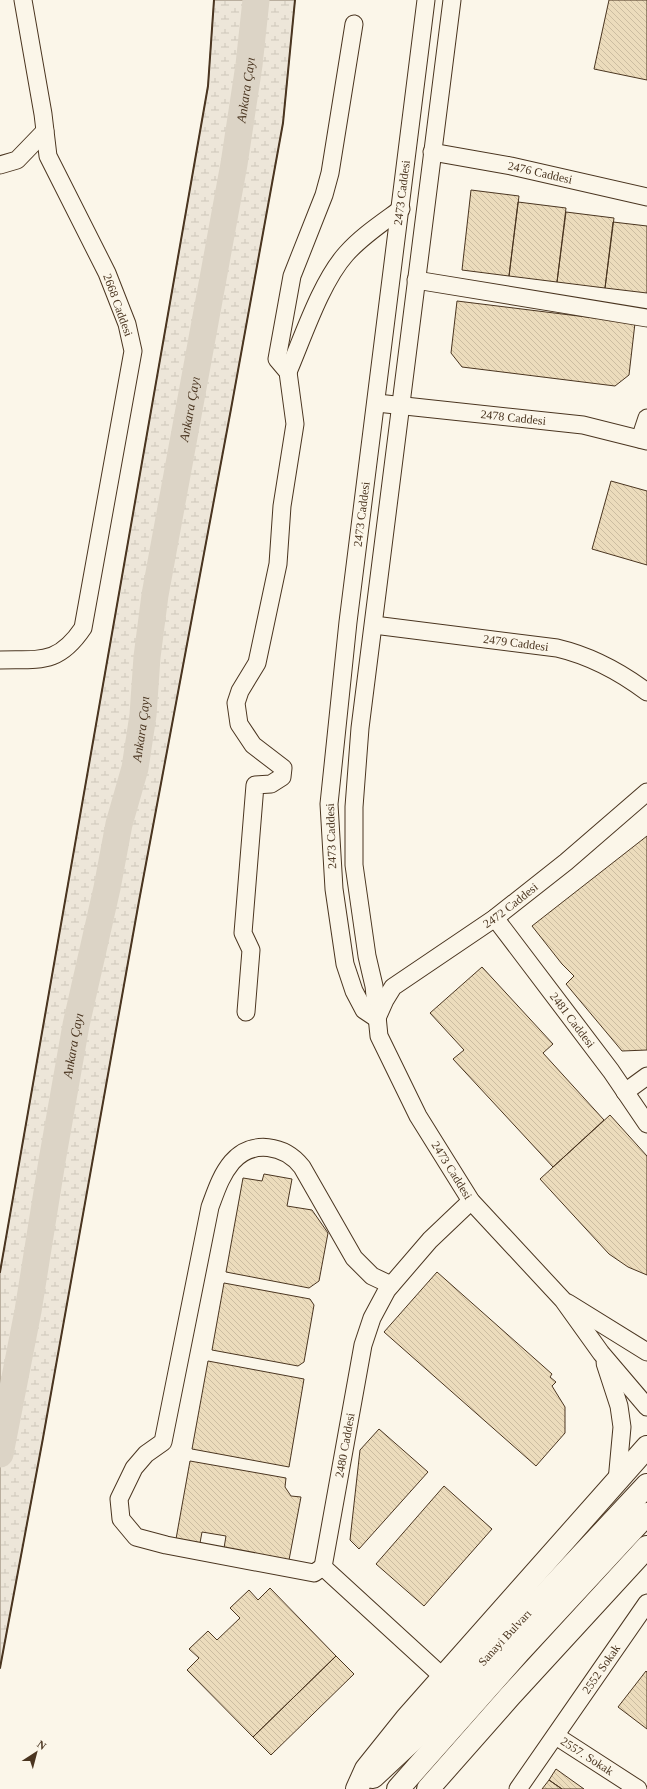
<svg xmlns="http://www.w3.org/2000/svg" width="647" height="1789" font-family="Georgia,serif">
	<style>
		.wetland { fill: url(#wetland-marsh); stroke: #887966 }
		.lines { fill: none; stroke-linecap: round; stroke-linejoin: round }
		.river { stroke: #dcd4c6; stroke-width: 27 }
		.building { fill: url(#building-back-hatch); stroke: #4a3520 }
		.minor-casing { stroke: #4a3520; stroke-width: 19 }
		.major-casing { stroke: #4a3520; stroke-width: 24 }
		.minor { stroke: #fbf6e9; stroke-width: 17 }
		.major { stroke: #fbf6e9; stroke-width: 22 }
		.wall { stroke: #4a3520; stroke-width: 2 }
		.labels { text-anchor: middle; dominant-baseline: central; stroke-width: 3; stroke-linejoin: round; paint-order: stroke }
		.street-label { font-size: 12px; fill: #4a3520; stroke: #fbf6e9 }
		.water-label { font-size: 13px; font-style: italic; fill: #4a3520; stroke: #fbf6e9 }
	</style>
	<defs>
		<pattern id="wetland-marsh" width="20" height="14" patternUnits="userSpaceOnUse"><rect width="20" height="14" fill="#ede6d9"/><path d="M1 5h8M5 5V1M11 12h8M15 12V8" fill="none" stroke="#cdc6ba"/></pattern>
		<pattern id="building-back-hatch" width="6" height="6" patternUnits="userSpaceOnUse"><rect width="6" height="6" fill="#ecdcbc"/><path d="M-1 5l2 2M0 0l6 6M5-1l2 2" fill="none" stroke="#ccbda1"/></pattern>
	</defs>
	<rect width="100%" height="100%" fill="#fbf6e9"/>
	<path class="wetland" d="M214,0h81l-12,123 -52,286 -92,492 -96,537 -43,230v-396l208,-1186z"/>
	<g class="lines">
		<path class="river" id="s1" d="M0,1454l28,-143 24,-150 24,-136 31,-137 12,-64 16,-56 8,-53 4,-58 8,-62 79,-431 15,-99 7,-65"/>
	</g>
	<path class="building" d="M609,0h38v80l-53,-11z
		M471,190l48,6 -10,80 -47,-6z
		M518,202l48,6 -9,74 -48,-6z
		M566,212l48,6 -9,70 -48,-6z
		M613,222l34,4v67l-42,-5z
		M457,301l178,22 -6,52 -14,11 -153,-19 -11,-14z
		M611,481l36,10v74l-55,-16z
		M647,836v214l-25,1 -56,-67 8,-8 -12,-12 -30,-38z
		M482,967l71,77 -10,9 61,67 -51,47 -100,-108 11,-9 -34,-37z
		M610,1115l37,41v119l-19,-8 -19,-13 -69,-75z
		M264,1174l28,5 -5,27 25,4 16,23 -9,48 -10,7 -83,-16 17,-94 19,3z
		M437,1272l115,102 -2,3 6,5 -4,4 13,21v26l-29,33 -152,-134z
		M224,1283l86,16 4,6 -10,57 -6,4 -86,-16z
		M208,1361l96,18 -15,88 -97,-18z
		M379,1429l49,43 -69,77 -9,-9 10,-90z
		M190,1461l96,17 -1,9 6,9 10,1 -12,63 -65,-12 2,-12 -24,-4 -2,11 -24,-4z
		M444,1486l48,43 -68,77 -48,-42z
		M270,1588l66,68 -83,81 -66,-67 12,-12 -10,-9 19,-18 9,9 23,-22 -10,-10 19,-18 9,10z
		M336,1656l18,18 -83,81 -18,-18z
		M646,1671l1,1v57l-29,-22z
		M556,1769l28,20h-22l-13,-9z
		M549,1780l13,9h-20z"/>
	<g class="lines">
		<g class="minor-casing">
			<g id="minor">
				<path id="s2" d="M452,0l-92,728 -6,79v58l13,91 7,30 5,50 39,80 53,85 92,99 38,53 46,54"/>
				<path id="s3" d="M432,152l79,14 136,31"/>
				<path d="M0,165l17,-5 28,-29"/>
				<path d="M416,280l231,38"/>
				<path d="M288,372c15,-35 33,-90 58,-118 16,-18 36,-31 55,-45"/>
				<path id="s4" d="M377,403l206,22 64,16"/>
				<path d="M640,439l7,-21"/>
				<path id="s5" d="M374,625l183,23c34,8 62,23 90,44"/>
				<path d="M0,660c40,-1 58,5 83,-32l50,-277 -6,-27 -20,-51 -59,-117 -5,-42 -20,-114"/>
				<path id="s6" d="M495,918l116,153 36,53"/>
				<path d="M246,1012l5,-62 -8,-17 12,-148 16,-1 11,-7 1,-9 -30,-23 -14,-21 -3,-21 4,-12 17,-28 21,-99 4,-58 13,-82 -7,-52 -11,-13 15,-83 32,-81 6,-22 24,-149"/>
				<path id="s7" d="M376,1018l-12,-8 -10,-19 -9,-27 -11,-75 -5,-85 19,-182 78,-622"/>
				<path id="s8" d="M377,1018l8,-18 8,-13 102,-69 71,-56 81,-70"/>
				<path d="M625,1092l22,-16"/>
				<path d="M568,1303l79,49"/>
				<path d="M605,1363l14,43 3,21 -5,54"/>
				<path d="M323,1567l-9,6 -148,-28 -30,-8 -15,-18 -2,-20 15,-31 12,-14 17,-12 47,-235c6,-16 11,-32 22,-45 20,-23 53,-17 70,5l52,91 18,18 19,9"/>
				<path id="s9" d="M442,1676l-119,-109 40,-222 9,-27 15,-28 43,-50 41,-39"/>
				<path id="s10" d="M556,1736l82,53"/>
				<path id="s11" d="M518,1789l129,-186"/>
			</g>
		</g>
		<g class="major-casing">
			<g id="major">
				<path id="s12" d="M373,1777l44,-41 77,-87 153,-164"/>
				<path d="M357,1789l9,-20 40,-50 241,-272"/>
				<path d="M398,1789l122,-138 127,-137"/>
				<path d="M428,1789l82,-93 137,-149"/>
			</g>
		</g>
		<use href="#minor" class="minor"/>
		<use href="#major" class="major"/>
		<path class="wall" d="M0,1272l208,-1186 6,-86
			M0,1668l43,-230 96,-537 92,-492 52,-286 12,-123"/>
	</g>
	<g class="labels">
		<g class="street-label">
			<text stroke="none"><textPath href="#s3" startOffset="110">2476 Caddesi</textPath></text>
			<text stroke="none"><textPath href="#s7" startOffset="841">2473 Caddesi</textPath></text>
			<text transform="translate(118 305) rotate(70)">2668 Caddesi</text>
			<text stroke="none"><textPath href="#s4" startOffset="137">2478 Caddesi</textPath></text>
			<text stroke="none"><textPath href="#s7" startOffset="517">2473 Caddesi</textPath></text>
			<text stroke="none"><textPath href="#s5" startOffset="143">2479 Caddesi</textPath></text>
			<text transform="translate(331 836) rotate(-92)">2473 Caddesi</text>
			<text stroke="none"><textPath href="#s8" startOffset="178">2472 Caddesi</textPath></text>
			<text stroke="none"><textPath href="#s6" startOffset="128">2481 Caddesi</textPath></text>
			<text stroke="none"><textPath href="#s2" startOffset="1197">2473 Caddesi</textPath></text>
			<text stroke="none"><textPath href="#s9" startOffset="285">2480 Caddesi</textPath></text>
			<text stroke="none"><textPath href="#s12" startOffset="192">Sanayi Bulvarı</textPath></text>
			<text stroke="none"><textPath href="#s11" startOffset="146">2552 Sokak</textPath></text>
			<text stroke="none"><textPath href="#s10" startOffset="37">2557. Sokak</textPath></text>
		</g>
		<g class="water-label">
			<text stroke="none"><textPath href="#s1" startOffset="1387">Ankara Çayı</textPath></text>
			<text stroke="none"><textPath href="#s1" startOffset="1063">Ankara Çayı</textPath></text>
			<text stroke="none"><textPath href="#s1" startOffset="739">Ankara Çayı</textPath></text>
			<text stroke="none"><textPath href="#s1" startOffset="415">Ankara Çayı</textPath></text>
		</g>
	</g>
	<g transform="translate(36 1753) rotate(36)" stroke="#fbf6e9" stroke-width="3" paint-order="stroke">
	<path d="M0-3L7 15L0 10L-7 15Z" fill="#4a3520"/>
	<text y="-6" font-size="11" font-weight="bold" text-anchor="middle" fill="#4a3520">N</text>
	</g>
</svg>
